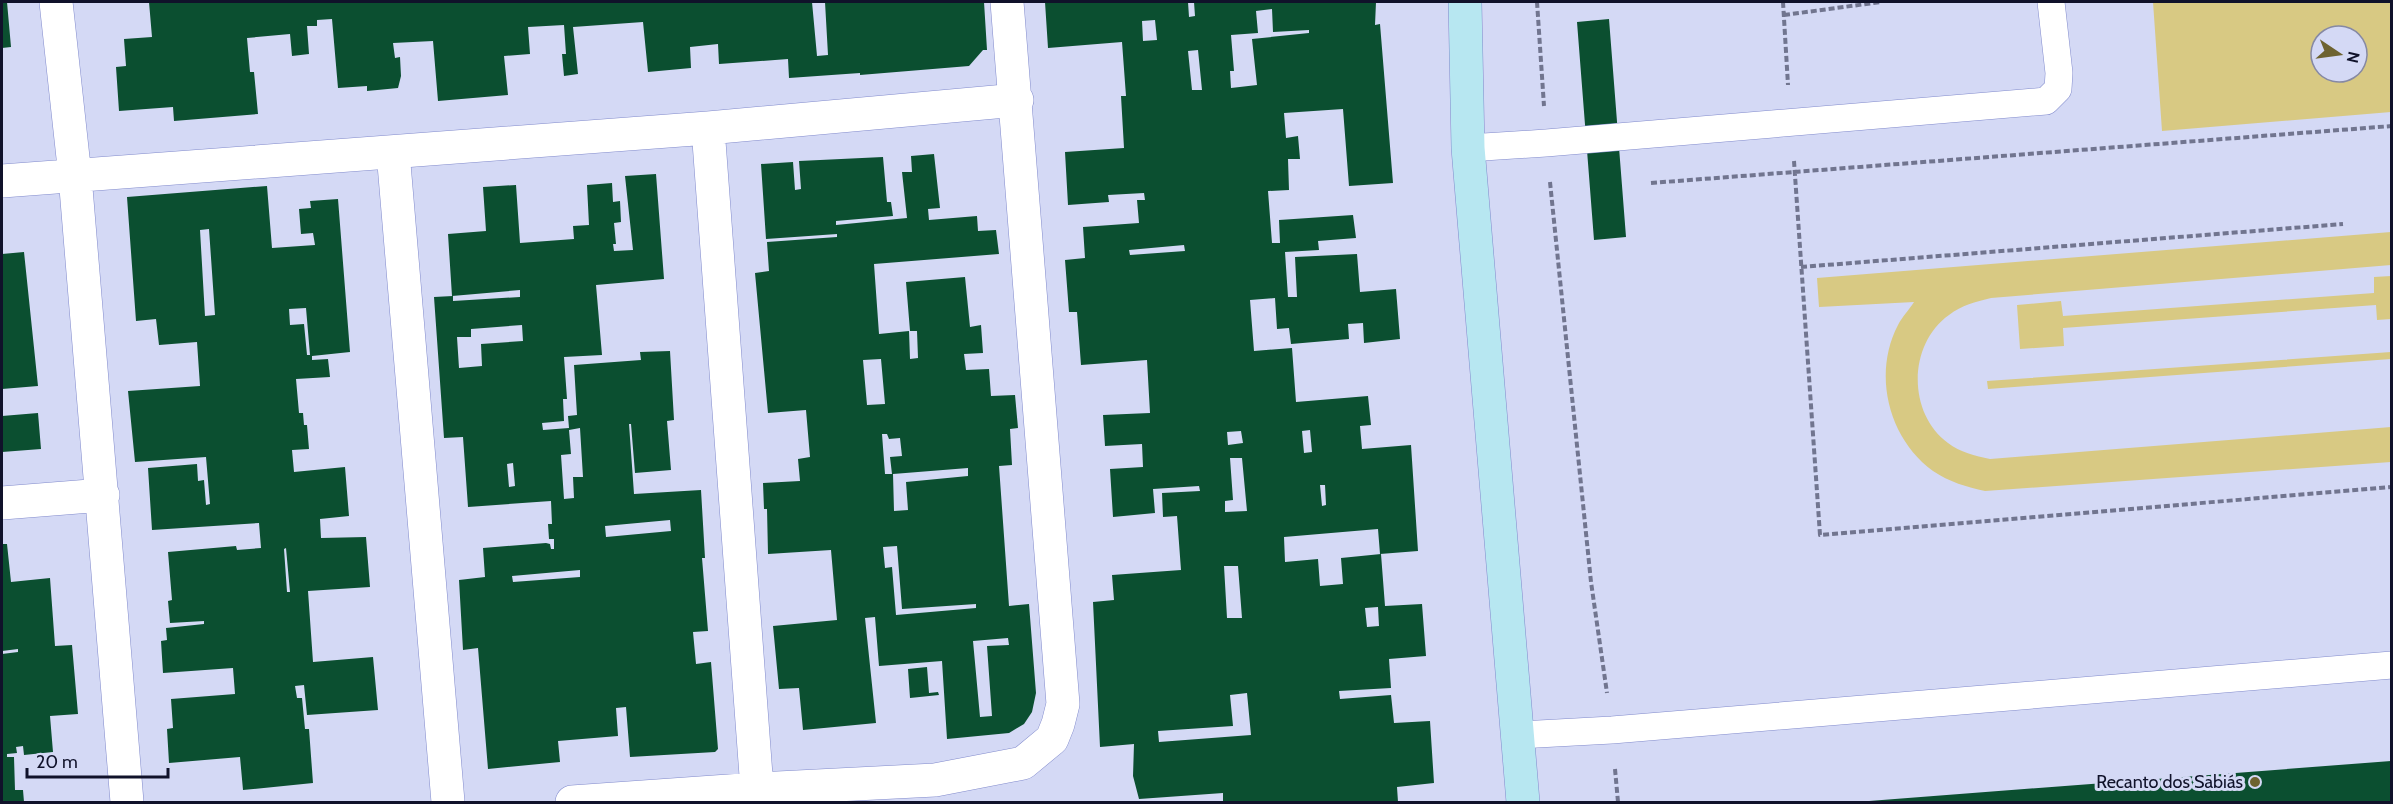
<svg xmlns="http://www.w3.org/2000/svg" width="2393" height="804" font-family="Cabin,sans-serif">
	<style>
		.green { fill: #d8c983; fill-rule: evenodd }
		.building { fill: #0b4f30; fill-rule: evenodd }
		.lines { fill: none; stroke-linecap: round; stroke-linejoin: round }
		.lane-casing { stroke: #818acc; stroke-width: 28 }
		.street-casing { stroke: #818acc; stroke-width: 34 }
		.secondary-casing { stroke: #818acc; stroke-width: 34 }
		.path { stroke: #71758f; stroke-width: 4; stroke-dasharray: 6 3; stroke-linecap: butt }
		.lane { stroke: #fff; stroke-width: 27 }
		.street { stroke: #fff; stroke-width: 33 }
		.secondary { stroke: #b7e7f1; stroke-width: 33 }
		.poi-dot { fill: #6e6330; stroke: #d4d9f5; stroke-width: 2 }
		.labels { text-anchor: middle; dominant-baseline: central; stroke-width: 6; stroke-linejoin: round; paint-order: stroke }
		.poi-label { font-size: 18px; fill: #10122a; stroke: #d4d9f5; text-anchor: end }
	</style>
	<rect width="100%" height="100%" fill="#d4d9f5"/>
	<path class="green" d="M2153,2h238v110l-229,19zM2321,36h36v36h-36z
		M2391,232v33l-400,33c-16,4 -29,7 -42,17 -41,29 -42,98 -1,128 12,9 27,13 42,16l401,-32v35l-406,29c-18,-4 -36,-9 -52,-20 -44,-32 -61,-96 -35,-146 4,-8 11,-15 16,-23l-95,5 -2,-29z
		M2391,276v43l-14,1 -1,-15 -313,23 1,18 -44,3 -3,-44 44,-4 2,15 311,-23v-16z
		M2391,352v7l-403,30 -1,-8z"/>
	<path class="building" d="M2,2h5l4,45 -9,1z
		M149,2h663l5,54 11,-1 -3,-53h159l3,48h-4l-14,16 -109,9v-2l-71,5 -1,-19 -69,5 -1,-20 -28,3 1,21 -43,4 -5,-50 -70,5 5,47 -14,2 -2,-22h4l-2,-29 -36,2 2,27 -26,2 4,39 -70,6 -5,-60 -40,2 2,15 5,-1 1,19 -3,12 -31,3v-5l-29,2 -6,-69 -15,1v6h-10l2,28 -17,2 -2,-22 -43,4 3,34h4l4,42 -84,7 -1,-14 -54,4 -3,-44 10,-1 -2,-27 28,-2z
		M1045,2h143l1,15 6,-1 -1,-14h182l-1,23 5,-1 13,159 -44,3 -6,-77 -59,4 2,25 12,-2 2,23h-12l1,31 -21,1 4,52h8l-1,-23 74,-5 3,23 -38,3 1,9 -34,2 3,45h9l-2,-40 62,-3 3,38 36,-3 4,50 -36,4 -1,-20 -15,1 1,15 -58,5 -2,-16 -12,1 -2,-31 -25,2 4,51 38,-3 4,54 72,-6 3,29 -11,1 2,23 49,-4 7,106 -38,3 -2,-25 -94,8 1,25 33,-3 2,27 23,-2 -2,-26 40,-4 4,52 37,-2 4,52 -37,3 2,29 -52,3 1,8 51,-4 3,28 36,-2 4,62 -37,4 1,15h-175v-9l-84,6 -6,-23 1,-32 -34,3 -7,-145 21,-2 -2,-25 69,-5 -4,-54 -14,1 -1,-24 38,-2 -1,-5 -46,3 2,24 -42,4 -3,-48 33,-2 -1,-23 -37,2 -2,-31 47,-2 -3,-53 -66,5 -4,-53h-8l-4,-52 20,-2 -2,-31 56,-4 -2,-23h8l-1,-7 -36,2 1,7 -41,3 -3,-53 59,-4 -3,-52h5l-4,-54 -74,6zM1272,9l1,23 36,-2v3l-57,6 5,46 -26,3 -1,-17h4l-3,-36 27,-2 -2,-22zM1155,20l2,20 -14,1 -1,-20zM1198,50l4,40h-10l-4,-39zM1184,245l1,6 -55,4 -1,-5zM1310,430l2,22 -8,1 -2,-22zM1241,431l2,12 -15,2 -1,-13zM1230,458h12l5,53 -22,1v-11l8,-1zM1320,485h5l1,20 -4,1zM1224,566h14l4,52h-15zM1378,607l1,19 -12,1 -2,-19zM1247,693l4,42 -92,7 -1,-11 75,-5 -3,-31z
		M1609,19l17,218 -32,3 -17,-218z
		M934,154l6,54 -12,1 1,11 48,-4 1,15 18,-1 3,24 -125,10 5,70 30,-3 1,28 8,-1 -1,-27h-7l-4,-49 59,-5 5,50 11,-2 2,28 -19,1 2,16 23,-1 2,27 24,-1 3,33 -8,1 2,36 -13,1 10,140 20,-2 7,89 -4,19 -8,12 -15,9 -62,6 -5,-78 -63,5 -4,-49 -10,1 11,105 -73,7 -4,-42 -20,1 -6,-63 64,-6 -6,-70 -63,4 -1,-45h-3l-1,-26 37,-2 -2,-22 12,-2 -4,-47 -38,3 -13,-140 14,-2 -2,-29 70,-5v-3l-71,5 -5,-75 32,-2 2,28 6,-1 -2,-28 84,-4 4,45h4l2,14 -57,5v4l71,-7 -5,-46h10l-1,-16zM881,359l4,45 -18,1 -4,-45zM882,434h5l2,5 11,-1 2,18 -12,1 2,17h-7zM968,468v8l-62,6 2,28 -14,1 -1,-37zM897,546l5,63 74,-5v4l-80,7 -4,-48 -7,1 -2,-21zM1008,638l1,7 -22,1 5,70 -12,1 -7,-76z
		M656,174l8,105 -68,6 6,70 -38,2 3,42h-4l1,22 -22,2 1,7 26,-2 -1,-12 9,-1 -3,-50 67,-5 -1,-8 30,-1 4,69 -7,1 4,49 -36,3 -4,-49h-2l5,70 67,-4 4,68h-3l6,73 -15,1 3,32 15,-2 7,87 -3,3 -85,5 -4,-50 -10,1 2,28 -60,5 2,21 -72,7 -10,-121 -15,2 -4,-70 26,-3 -2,-29 63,-5 4,1 1,5h3v-10h-5l-1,-15h4l-1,-23 -83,6 -5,-70 -19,1 -10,-141 19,-1v5l67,-4v-7l-68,6 -4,-62 38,-3 -3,-44 33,-2 4,58 54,-4 -1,-13 16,-1 -2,-40 25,-2 1,19 7,-1 1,21 -7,1 2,21h-3l1,7 19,-1 -8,-74zM522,325l1,16 -42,3 1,22 -23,2 -2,-31h14v-8zM580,428l3,49h-10l1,21 -10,1 -3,-44 10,-1 -2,-24zM513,463l2,23 -6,1 -2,-23zM670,520l1,11 -65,6 -1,-11zM580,570v7l-67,5 -1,-6z
		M267,186l5,62 43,-3 -2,-12 -12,1 -2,-25 12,-1 -1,-7 28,-2 12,153 -38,4v4l16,-1 2,18 -34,2 3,34h4l1,12h3l2,24 -17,1 2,22 51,-5 4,49 -29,3 1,19 45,-1 4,50 -62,4 5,71 60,-5 5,53 -71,5 -3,-30 -9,1 2,12h5l3,31h4l4,54 -70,7 -3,-33 -71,6 -2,-34 6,-1 -2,-29 64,-5 -2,-26 -70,5 -2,-32 6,-1 -1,-12 38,-4v-3l-34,2 -2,-22 4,-1 -4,-48 68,-6 1,4 24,-2 -2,-25 -107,7 -4,-62 49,-4 1,17 6,-1 2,25 4,-1 -4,-47 -71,5 -7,-71 72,-5 -3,-44 -38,3 -3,-26 -20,2 -9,-124zM209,229l6,86 -10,1 -5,-86zM306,308l4,47h-3l-3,-31 -14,1 -1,-16zM286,548l4,44h-3l-3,-43z
		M24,252l14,134 -36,3v-135z
		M38,413l3,36 -39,3v-36z
		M2,544h5l4,38 39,-4 5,68 17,-1 6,69 -28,2 3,36 -29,3 -1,-9 -7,1 1,6 -10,1v3h7l1,33h8l1,12h-22v-148l16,-2v-3l-16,2z
		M927,667l2,26 9,-1 1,3 -29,3 -2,-29z
		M2391,761v41h-522v-1z"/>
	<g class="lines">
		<g class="lane-casing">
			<path id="lane" d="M1468,148l78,-5 500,-42 12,-12 1,-16 -8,-71
				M1518,735l94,-5 780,-65"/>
		</g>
		<g class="street-casing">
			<path id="street" d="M56,2l19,174 52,626
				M708,128l49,661
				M393,152l55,650
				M2,181l706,-53 309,-28
				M2,503l101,-8
				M572,802l185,-13 178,-9 88,-17 29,-24 6,-15 5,-20 -56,-702"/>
		</g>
		<g class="secondary-casing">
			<path id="secondary" d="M1465,2l3,146 55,654"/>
		</g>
		<path class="path" d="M1537,2l7,104
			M1783,2l5,83
			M1784,15l97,-13
			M1794,161l26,374 572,-48
			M1550,182l41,400 16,111
			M1651,183l741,-57
			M1801,267l542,-43
			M1615,769l3,33"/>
		<use href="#lane" class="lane"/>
		<use href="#street" class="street"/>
		<use href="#secondary" class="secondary"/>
	</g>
	<circle class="poi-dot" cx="2255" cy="782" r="6"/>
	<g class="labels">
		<g class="poi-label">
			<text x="2243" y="782">Recanto dos Sabiás</text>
		</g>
	</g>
	<rect width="2393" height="804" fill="none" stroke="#10122a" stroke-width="6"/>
	<g transform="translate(2339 54) rotate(103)"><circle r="28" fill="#d4d9f5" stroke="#8689a4" stroke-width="1.5"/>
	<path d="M0-4.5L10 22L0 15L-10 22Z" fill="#6e6330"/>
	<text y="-9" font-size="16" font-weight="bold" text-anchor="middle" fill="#10122a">N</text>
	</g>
	<path d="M27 768v9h141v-9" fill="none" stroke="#10122a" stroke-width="3"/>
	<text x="36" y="768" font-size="18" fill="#10122a" stroke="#d4d9f5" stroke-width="4.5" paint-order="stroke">20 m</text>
</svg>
